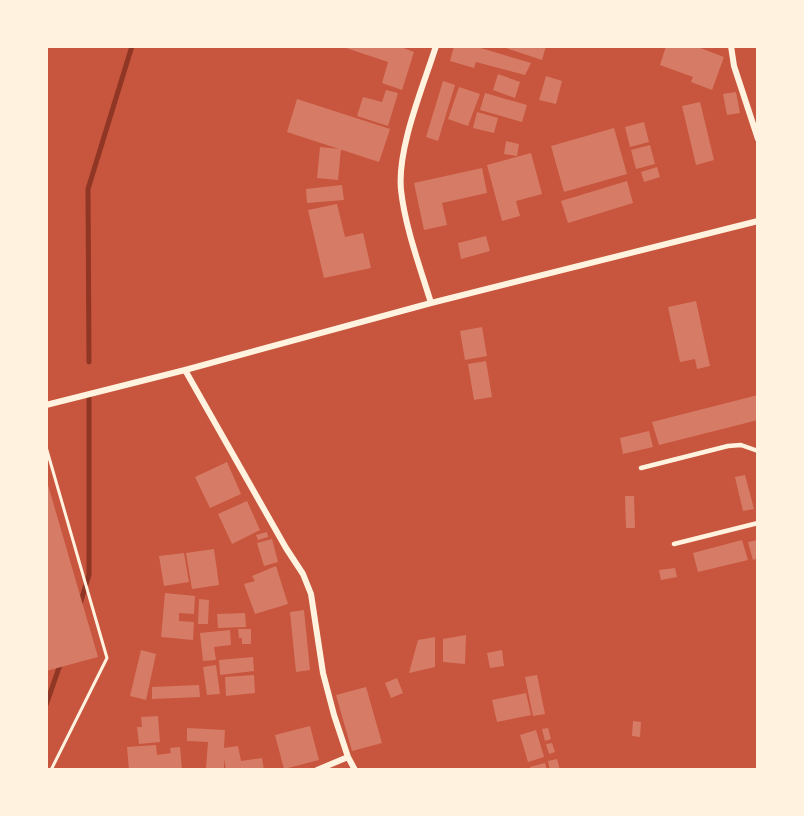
<svg xmlns="http://www.w3.org/2000/svg" width="804" height="816" font-family="Montserrat,sans-serif">
	<style>
		.lines { fill: none; stroke-linecap: round; stroke-linejoin: round }
		.stream { stroke: #8f3625; stroke-width: 5 }
		.building { fill: #d67c66 }
		.path { stroke: #fff3e0; stroke-width: 3 }
		.service { stroke: #fff3e0; stroke-width: 4.5 }
		.minor { stroke: #fff3e0; stroke-width: 6 }
	</style>
	<rect width="100%" height="100%" fill="#c8553d"/>
	<g class="lines">
		<path class="stream" d="M89,362l-1,-173 44,-143
			M80,604l9,-29v-180
			M46,705l15,-43"/>
	</g>
	<path class="building" d="M340,46h58l16,6 -12,38 -20,-7 6,-21z
		M454,46h20l57,17 -6,12 -49,-13 -2,6 -24,-7z
		M500,46h46l-4,14z
		M666,46h29l29,11 -12,33 -21,-8 2,-5 -33,-12z
		M498,74l22,8 -5,16 -22,-8z
		M546,76l16,5 -6,23 -17,-4z
		M443,81l12,4 -17,56 -12,-4z
		M459,87l21,7 -12,32 -20,-7z
		M386,90l12,3 -10,33 -31,-10 6,-19 19,5z
		M736,92l4,21 -13,2 -4,-21z
		M485,93l42,12 -5,17 -42,-12z
		M297,99l93,30 -11,33 -92,-30z
		M700,102l14,58 -18,5 -14,-59z
		M477,112l21,6 -4,15 -21,-5z
		M644,122l5,20 -19,5 -5,-20z
		M614,128l13,46 -63,18 -13,-46z
		M506,141l13,3 -2,12 -13,-2z
		M650,145l5,19 -19,5 -5,-19z
		M320,147l21,2 -3,31 -21,-2z
		M531,153l11,41 -26,7 4,15 -18,5 -15,-56z
		M657,167l3,10 -16,5 -3,-10z
		M482,168l5,25 -45,10 5,22 -23,5 -10,-47z
		M627,181l6,22 -65,20 -7,-22z
		M342,185l2,15 -37,3 -1,-14z
		M337,204l8,33 18,-4 8,35 -47,10 -16,-68z
		M486,236l4,15 -29,8 -3,-16z
		M696,301l14,65 -13,3 -2,-10 -15,3 -12,-55z
		M482,327l5,29 -22,4 -5,-29z
		M486,361l6,36 -18,3 -6,-36z
		M758,395v25l-99,25 -7,-23z
		M649,431l4,16 -30,7 -3,-16z
		M227,462l14,32 -31,14 -15,-31z
		M745,475l9,34 -11,2 -8,-34z
		M46,478l52,179 -52,14z
		M625,496h9l1,32h-9z
		M247,501l13,29 -28,14 -14,-30z
		M267,532l1,5 -10,3 -2,-5z
		M272,539l6,23 -14,4 -7,-23z
		M742,540l6,20 -50,12 -5,-19z
		M758,540v18l-5,2 -5,-18z
		M214,549l5,36 -27,4 -6,-36z
		M184,553l5,29 -25,4 -5,-30z
		M276,566l12,38 -33,10 -11,-30 11,-3 -3,-5z
		M675,568l2,9 -16,3 -2,-10z
		M165,593l30,3 -1,18 -15,-1v8l15,1 -1,18 -32,-3z
		M199,599l10,1 -1,24h-10z
		M304,610l6,60 -14,2 -6,-60z
		M245,613l1,14 -28,1 -1,-14z
		M238,629h13v15h-9v-6h-3z
		M230,630l1,15 -17,2 2,13 -13,1 -3,-28z
		M466,635l-1,29 -22,-2v-23z
		M435,637v30l-26,6 9,-33z
		M141,650l15,4 -10,46 -16,-4z
		M502,650l2,16 -14,2 -3,-15z
		M253,657l1,14 -34,4 -1,-15z
		M216,665l4,29 -13,1 -4,-28z
		M254,675l1,18 -29,3 -1,-19z
		M537,675l8,39 -12,2 -8,-39z
		M397,678l6,15 -12,5 -6,-15z
		M199,685l1,12 -48,2v-12z
		M366,687l16,56 -30,8 -16,-56z
		M526,693l5,22 -34,7 -5,-22z
		M158,716l2,26 -21,2 -2,-17h5l-1,-10z
		M633,721l8,1 -1,15 -8,-1z
		M310,726l9,34 -35,9 -9,-34z
		M187,728l38,2 -1,18 14,-2 3,15 21,-3 2,12h-38l-2,-11v10l-18,-1 2,-26 -21,-1z
		M548,728l3,11 -6,2 -3,-12z
		M536,730l8,27 -16,5 -8,-27z
		M552,743l3,9 -6,2 -3,-10z
		M156,745l1,10 14,-2 -1,-5 10,-1 2,23h-53l-2,-23z
		M557,759l3,11h-10l-2,-9z
		M545,763l2,7h-16l-1,-3z"/>
	<g class="lines">
		<path class="path" d="M46,447l61,211 -56,112"/>
		<path class="service" d="M641,468l87,-22 13,-1 17,6
			M674,544l84,-21"/>
		<path class="minor" d="M731,46l3,20 24,73
			M431,303c-11,-36 -26,-76 -30,-113 -4,-42 22,-103 35,-144
			M185,370l101,178 17,26 8,20 12,79 11,42 14,42 7,13
			M46,405l139,-35 246,-67 327,-82
			M317,770l31,-13"/>
	</g>
	<rect width="804" height="816" fill="none" stroke="#fff3e0" stroke-width="96"/>
</svg>
